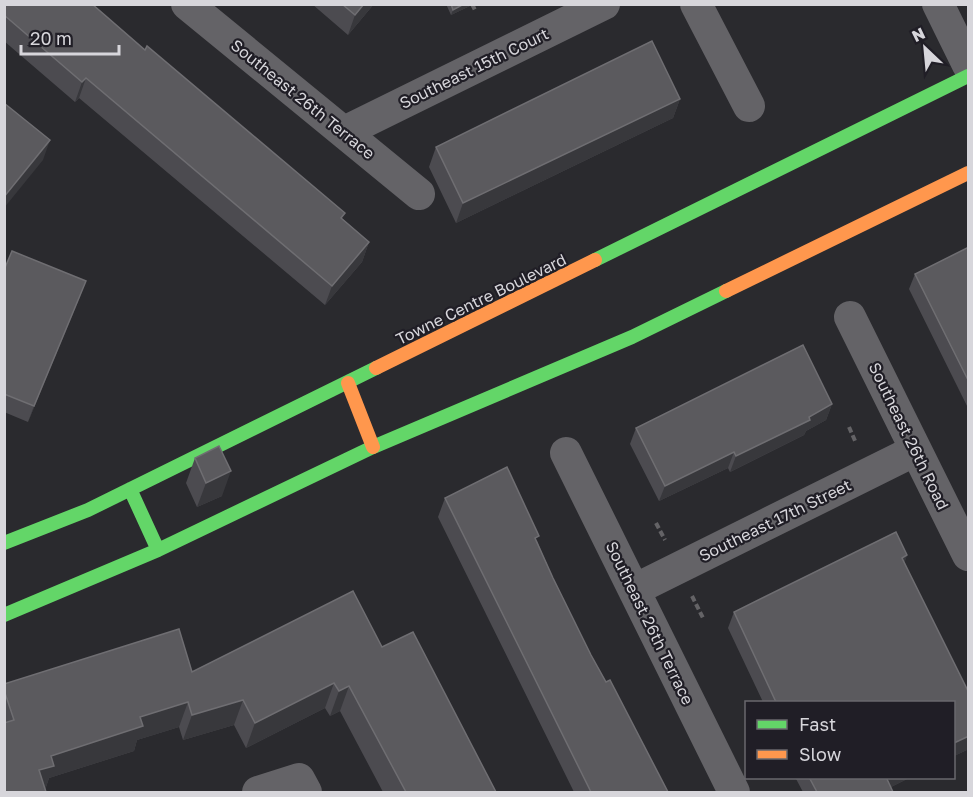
<svg xmlns="http://www.w3.org/2000/svg" width="973" height="797" font-family="'Golos Text',sans-serif">
	<style>
		.lines { fill: none; stroke-linecap: round; stroke-linejoin: round }
		.path { stroke: #646366; stroke-width: 4; stroke-dasharray: 6 3; stroke-linecap: butt }
		.street { stroke: #646367; stroke-width: 32 }
		.fast { stroke: #63d668; stroke-width: 14 }
		.slow { stroke: #ff974d; stroke-width: 14 }
		.wall { fill: #4c4b50 }
		.shaded-wall { fill: #38383c }
		.building { fill: #5b5a5e; stroke: #6f6e72; stroke-width: 1.5 }
		.labels { text-anchor: middle; dominant-baseline: central; stroke-width: 4.5; stroke-linejoin: round; paint-order: stroke }
		.street-label { font-size: 16px; fill: #d7d6db; stroke: #201e26 }
	</style>
	<rect width="100%" height="100%" fill="#2a2a2e"/>
	<g class="lines">
		<path class="path" d="M472,4l4,8
			M849,427l7,16
			M656,523l9,17
			M692,596l12,24"/>
		<path class="street" d="M187,4l232,190
			M696,4l53,102
			M938,4l30,61
			M344,132l260,-128
			M850,317l118,238
			M566,453l168,339
			M634,590l282,-140
			M258,792l41,-13 7,13"/>
		<path class="fast" d="M595,260l373,-184
			M130,489l28,61
			M4,543l84,-33 288,-142
			M4,615l154,-65 215,-103 259,-110 94,-46"/>
		<path class="slow" d="M726,291l242,-118
			M376,368l219,-108
			M348,383l25,64"/>
	</g>
	<path class="wall" d="M4,4l339,215 26,23 -7,20 -37,43 -246,-207 -4,4 -71,-61z
		M312,4h62l-26,31z
		M446,4h28l-23,11z
		M680,99l-7,19 -217,105 -27,-56 7,-20z
		M969,247v163l-60,-121 6,-15z
		M4,270l82,11 -58,141 -24,-10z
		M832,404l-6,16 -20,11 -2,4 -74,37 -2,-4 -69,33 -29,-57 6,-16z
		M195,458l27,38 -25,11 -11,-24z
		M445,498l92,43 16,37 38,77 77,137h-94l-136,-275z
		M896,532l11,23 -3,8 65,130v56l-15,7v-54h-191l-35,-74 6,-16z
		M382,647l114,145h-113l-43,-81 -10,5 -5,-8 -79,40 -12,-23 -51,15 -4,-13 -42,13 -3,11 -85,27 -4,12 -41,2v-108l188,-12z
		M795,777h116l-20,10 2,5h-90z"/>
	<path class="shaded-wall" d="M364,4h10l-26,31 7,-20z
		M464,4h10l-23,11 2,-5z
		M86,78l-7,20 -4,4 7,-20z
		M680,99l-7,19 -217,105 7,-20z
		M50,140l-7,20 -39,48v-11z
		M369,242l-7,20 -37,43 7,-19z
		M86,281l-6,16 -52,125 6,-16z
		M832,404l-6,16 -20,11 -2,4 -74,37 6,-16z
		M734,452l-6,16 -69,33 6,-15z
		M231,471l-9,25 -25,11 9,-24z
		M907,555l-5,16v-13z
		M334,683l-9,25 -79,40 9,-25z
		M349,686l-9,25 -10,5 9,-25z
		M243,700l-9,25 -51,15 9,-25z
		M188,702l-9,25 -42,13 -3,11 -85,27 -4,12 -6,-20 12,-14 89,-39z
		M969,736v13l-15,7v-13z
		M886,777h25l-30,15z"/>
	<path class="building" d="M4,4h88l53,46 2,-4 198,167 -4,5 28,24 -37,44 -246,-208 -4,4 -78,-67z
		M342,4h22l-9,11z
		M451,4h13l-11,6z
		M652,41l28,58 -217,104 -27,-56z
		M4,103l46,37 -46,57z
		M969,247v135l-54,-108z
		M12,251l74,30 -52,125 -30,-12v-124z
		M803,345l29,59 -23,13 1,3 -74,36 -2,-4 -69,34 -29,-58z
		M219,446l12,25 -25,12 -11,-25z
		M507,467l32,69 -4,2 18,40 38,77 15,27 4,-2 58,112h-77l-146,-294z
		M896,532l11,23 -5,3 67,135v43l-15,7v-41h-178l-42,-90z
		M353,591l29,56 31,-15 83,160h-90l-57,-106 -10,5 -5,-8 -79,40 -12,-23 -51,15 -4,-13 -48,15 3,9 -92,30 3,10 -15,4 7,22h-42v-69l10,-3 -10,-30v-6l175,-55 13,43z
		M809,777h77l7,15h-76z"/>
	<g class="labels">
		<g class="street-label">
			<text transform="translate(474 68) rotate(-26)">Southeast 15th Court</text>
			<text transform="translate(303 99) rotate(39)">Southeast 26th Terrace</text>
			<text transform="translate(481 299) rotate(-26)">Towne Centre Boulevard</text>
			<text transform="translate(909 436) rotate(64)">Southeast 26th Road</text>
			<text transform="translate(775 520) rotate(-26)">Southeast 17th Street</text>
			<text transform="translate(650 623) rotate(64)">Southeast 26th Terrace</text>
		</g>
	</g>
	<rect width="973" height="797" fill="none" stroke="#d7d6db" stroke-width="12"/>
	<rect x="745" y="701" width="210" height="78" fill="#201e26" stroke="#69686e" stroke-width="1.5"/>
	<rect x="757" y="720" width="30" height="9" fill="#63d668" stroke="#69686e" stroke-width="1.5"/>
	<text x="799" y="731" font-size="18" fill="#d7d6db">Fast</text>
	<rect x="757" y="750" width="30" height="9" fill="#ff974d" stroke="#69686e" stroke-width="1.5"/>
	<text x="799" y="761" font-size="18" fill="#d7d6db">Slow</text>
	<g transform="translate(925 48) rotate(334)" stroke="#201e26" stroke-width="4.5" paint-order="stroke">
	<path d="M0-4.5L10 22L0 15L-10 22Z" fill="#d7d6db"/>
	<text y="-9" font-size="16" font-weight="bold" text-anchor="middle" fill="#d7d6db">N</text>
	</g>
	<path d="M21 45v9h98v-9" fill="none" stroke="#d7d6db" stroke-width="3"/>
	<text x="30" y="45" font-size="18" fill="#d7d6db" stroke="#201e26" stroke-width="4.5" paint-order="stroke">20 m</text>
</svg>
